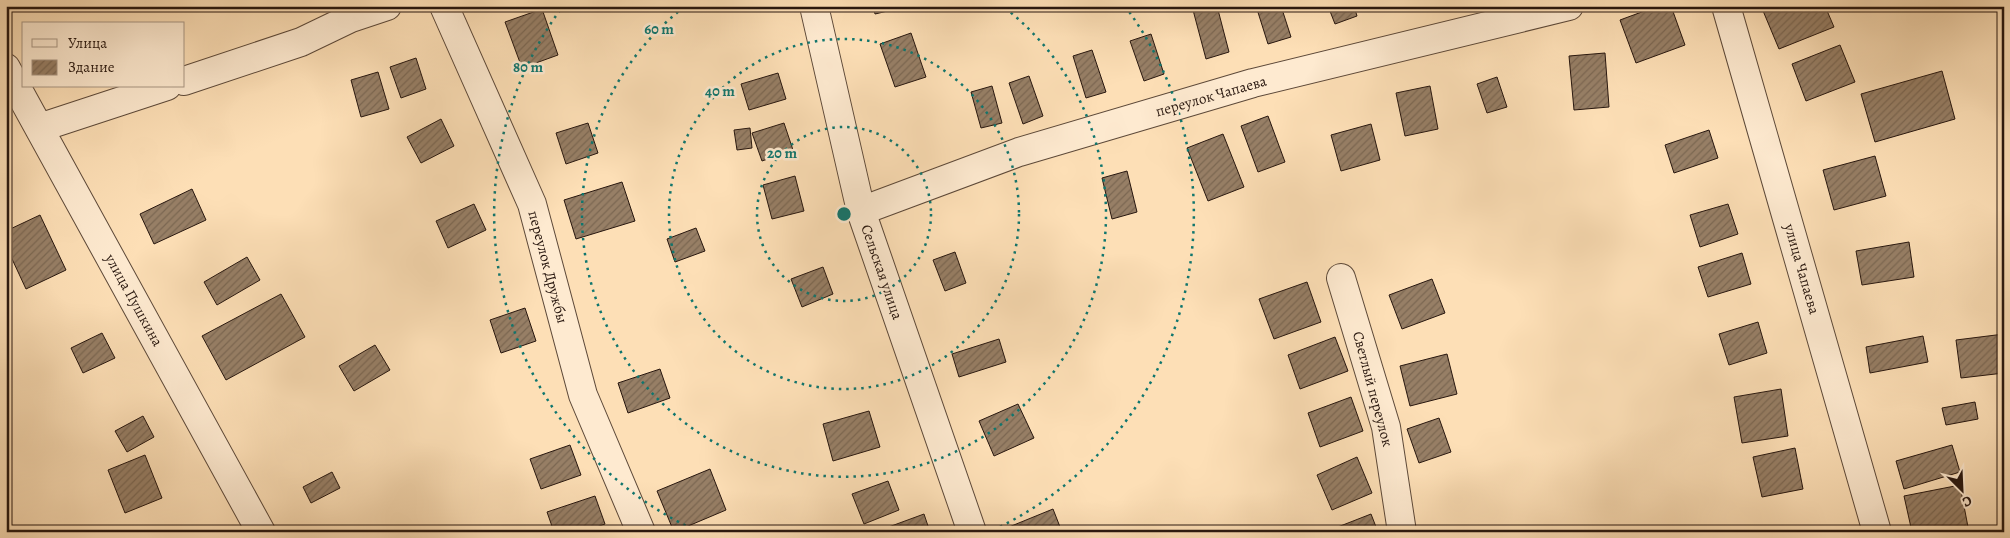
<svg xmlns="http://www.w3.org/2000/svg" width="2010" height="538" font-family="Alegreya,serif">
	<style>
		.building { fill: url(#building-hatch); stroke: #28170f }
		.lines { fill: none; stroke-linecap: round; stroke-linejoin: round }
		.minor-casing { stroke: #5d4939; stroke-width: 30 }
		.minor { stroke: #feead0; stroke-width: 28 }
		.ring { fill: none; stroke: #0f766e; stroke-width: 2.5; stroke-dasharray: 2.5 5 }
		.labels { text-anchor: middle; dominant-baseline: central; stroke-width: 5; stroke-linejoin: round; paint-order: stroke }
		.street-label { font-size: 15px; fill: #28170f; stroke: #feead0 }
		.centre { fill: #0f766e; stroke: #feead0; stroke-width: 2.5 }
		.ring-label { font-size: 15px; text-anchor: middle; font-weight: bold; fill: #0f766e; stroke: #feead0; stroke-width: 5; stroke-linejoin: round; paint-order: stroke }
	</style>
	<defs>
		<pattern id="building-hatch" width="6" height="6" patternUnits="userSpaceOnUse" patternTransform="scale(1.25)"><rect width="6" height="6" fill="#977f66"/><path d="M-1 1l2-2M0 6l6-6M5 7l2-2" fill="none" stroke="#7b6752"/></pattern>
	</defs>
	<rect width="100%" height="100%" fill="#fddfb6"/>
	<filter id="stains"><feTurbulence type="fractalNoise" baseFrequency=".004" numOctaves="4"/><feColorMatrix values="0 0 0 0 .2 0 0 0 0 .09 0 0 0 0 .02 0 0 0 .5 -.17"/></filter>
	<radialGradient id="worn" r=".72"><stop offset=".6" stop-color="#630" stop-opacity="0"/><stop offset="1" stop-color="#630" stop-opacity=".3"/></radialGradient>
	<path class="building" d="M873,6h36l-34,8z
		M1206,6h11l12,46 -23,7 -13,-49z
		M1256,6h25l10,31 -23,7z
		M1328,6h26l3,10 -22,8z
		M1658,6h13l14,39 -49,18 -16,-43z
		M1761,6h64l9,21 -55,22z
		M542,9l16,46 -36,13 -17,-46z
		M911,33l15,44 -31,10 -15,-43z
		M1151,34l13,40 -20,7 -14,-40z
		M1840,45l15,37 -49,19 -14,-37z
		M1092,50l14,42 -20,6 -13,-42z
		M1605,53l4,54 -35,3 -5,-54z
		M416,58l10,31 -25,9 -11,-31z
		M1942,71l13,48 -80,23 -14,-48z
		M378,72l11,37 -28,8 -10,-37z
		M778,73l8,26 -37,11 -8,-26z
		M1029,76l14,40 -20,8 -14,-41z
		M1497,77l10,30 -20,6 -10,-29z
		M992,86l10,37 -21,5 -10,-36z
		M1430,86l8,43 -33,7 -9,-43z
		M1268,116l17,46 -27,10 -17,-46z
		M441,119l13,27 -33,17 -14,-26z
		M588,123l10,30 -32,11 -10,-31z
		M784,123l9,27 -31,11 -10,-28z
		M1371,124l9,36 -39,11 -10,-36z
		M750,128l2,20 -15,2 -3,-20z
		M1709,130l9,28 -44,15 -9,-28z
		M1223,134l21,53 -36,14 -21,-53z
		M1875,156l11,40 -52,14 -11,-40z
		M1127,171l10,41 -25,7 -10,-41z
		M795,176l9,35 -32,8 -9,-34z
		M622,182l13,39 -59,18 -12,-39z
		M192,189l14,31 -52,24 -14,-30z
		M474,204l12,26 -38,18 -12,-27z
		M1728,204l10,30 -38,13 -10,-32z
		M40,215l26,55 -40,19 -20,-43v-15z
		M696,228l9,23 -30,11 -8,-23z
		M1909,242l5,35 -52,8 -6,-34z
		M955,252l11,31 -21,8 -12,-31z
		M1742,253l9,31 -43,13 -10,-30z
		M247,257l13,23 -43,25 -13,-23z
		M823,267l10,27 -31,13 -11,-28z
		M1432,279l13,34 -43,16 -13,-34z
		M1307,282l14,40 -47,17 -15,-40z
		M281,294l24,43 -79,43 -24,-44z
		M525,308l11,33 -35,12 -11,-33z
		M1758,322l9,31 -38,12 -10,-31z
		M102,333l13,25 -32,15 -12,-25z
		M2004,334v39l-43,5 -5,-38z
		M1923,336l5,26 -58,11 -4,-26z
		M1335,337l13,34 -48,18 -12,-34z
		M999,339l7,23 -47,15 -7,-23z
		M375,345l15,25 -36,21 -15,-25z
		M1447,354l10,40 -47,12 -10,-40z
		M660,369l10,29 -42,15 -10,-30z
		M1781,389l7,47 -46,7 -8,-46z
		M1351,397l12,34 -43,16 -12,-34z
		M1975,402l3,17 -32,6 -4,-17z
		M1018,404l16,34 -40,18 -15,-35z
		M869,411l11,36 -47,14 -10,-37z
		M143,416l11,21 -27,15 -12,-21z
		M1439,418l12,34 -32,11 -12,-34z
		M570,445l11,30 -40,14 -11,-30z
		M1952,445l8,27 -56,17 -8,-28z
		M1795,448l8,41 -41,8 -9,-40z
		M145,455l17,43 -37,15 -17,-43z
		M1357,457l15,36 -40,17 -15,-35z
		M710,469l16,41 -52,22 -17,-41z
		M332,472l8,16 -29,15 -8,-16z
		M888,481l11,29 -35,14 -12,-30z
		M1960,485l8,42 -21,5h-35l-8,-36z
		M595,496l10,28 -22,8h-29l-7,-20z
		M1053,509l9,23h-51l-2,-5z
		M924,514l6,18h-55z
		M1371,514l7,18h-53z"/>
	<g class="lines">
		<g class="minor-casing">
			<path id="minor" d="M444,6l88,198 51,191 58,137
				M814,6l47,205 111,321
				M1726,6l151,526
				M6,68l255,464
				M184,81l117,-39 50,-24 36,-12
				M39,128l128,-42
				M861,211l158,-59 234,-69 316,-77
				M1341,278l45,149 16,105"/>
		</g>
		<use href="#minor" class="minor"/>
	</g>
	<g class="ring">
		<circle cx="844" cy="214" r="87"/>
		<circle cx="844" cy="214" r="175"/>
		<path d="M1005 8A262 262 0 1 1 683 8"/>
		<path d="M699 532A349 349 0 0 1 563 6M1125 6A349 349 0 0 1 989 532"/>
	</g>
	<g class="labels">
		<g class="street-label">
			<text transform="translate(1211 96) rotate(-16)">переулок Чапаева</text>
			<text transform="translate(548 267) rotate(75)">переулок Дружбы</text>
			<text transform="translate(1802 269) rotate(74)">улица Чапаева</text>
			<text transform="translate(882 272) rotate(71)">Сельская улица</text>
			<text transform="translate(134 300) rotate(61)">улица Пушкина</text>
			<text transform="translate(1373 389) rotate(75)">Светлый переулок</text>
		</g>
	</g>
	<circle cx="844" cy="214" r="8" class="centre"/>
	<g class="ring-label">
		<text x="659" y="34">60 m</text>
		<text x="528" y="72">80 m</text>
		<text x="720" y="96">40 m</text>
		<text x="782" y="158">20 m</text>
	</g>
	<rect width="2010" height="538" fill="none" stroke="#fddfb6" stroke-width="25"/>
	<rect x="8" y="8" width="1995" height="523" fill="none" stroke="#28170f" stroke-width="2.5"/>
	<rect x="12" y="12" width="1985" height="513" fill="none" stroke="#28170f"/>
	<rect x="22" y="22" width="162" height="65" fill="#feead0" stroke="#a89683"/>
	<rect x="32" y="39" width="25" height="8" fill="#feead0" stroke="#a89683"/>
	<text x="68" y="48" font-size="15" fill="#28170f">Улица</text>
	<rect x="32" y="60" width="25" height="15" fill="url(#building-hatch)" stroke="#a89683"/>
	<text x="68" y="72" font-size="15" fill="#28170f">Здание</text>
	<g transform="translate(1962 490) rotate(156)" stroke="#feead0" stroke-width="4" paint-order="stroke">
	<path d="M0-4L9 19L0 12L-9 19Z" fill="#28170f"/>
	<text y="-8" font-size="14" font-weight="bold" text-anchor="middle" fill="#28170f">С</text>
	</g>
	<rect width="100%" height="100%" filter="url(#stains)"/>
	<rect width="100%" height="100%" fill="url(#worn)"/>
</svg>
